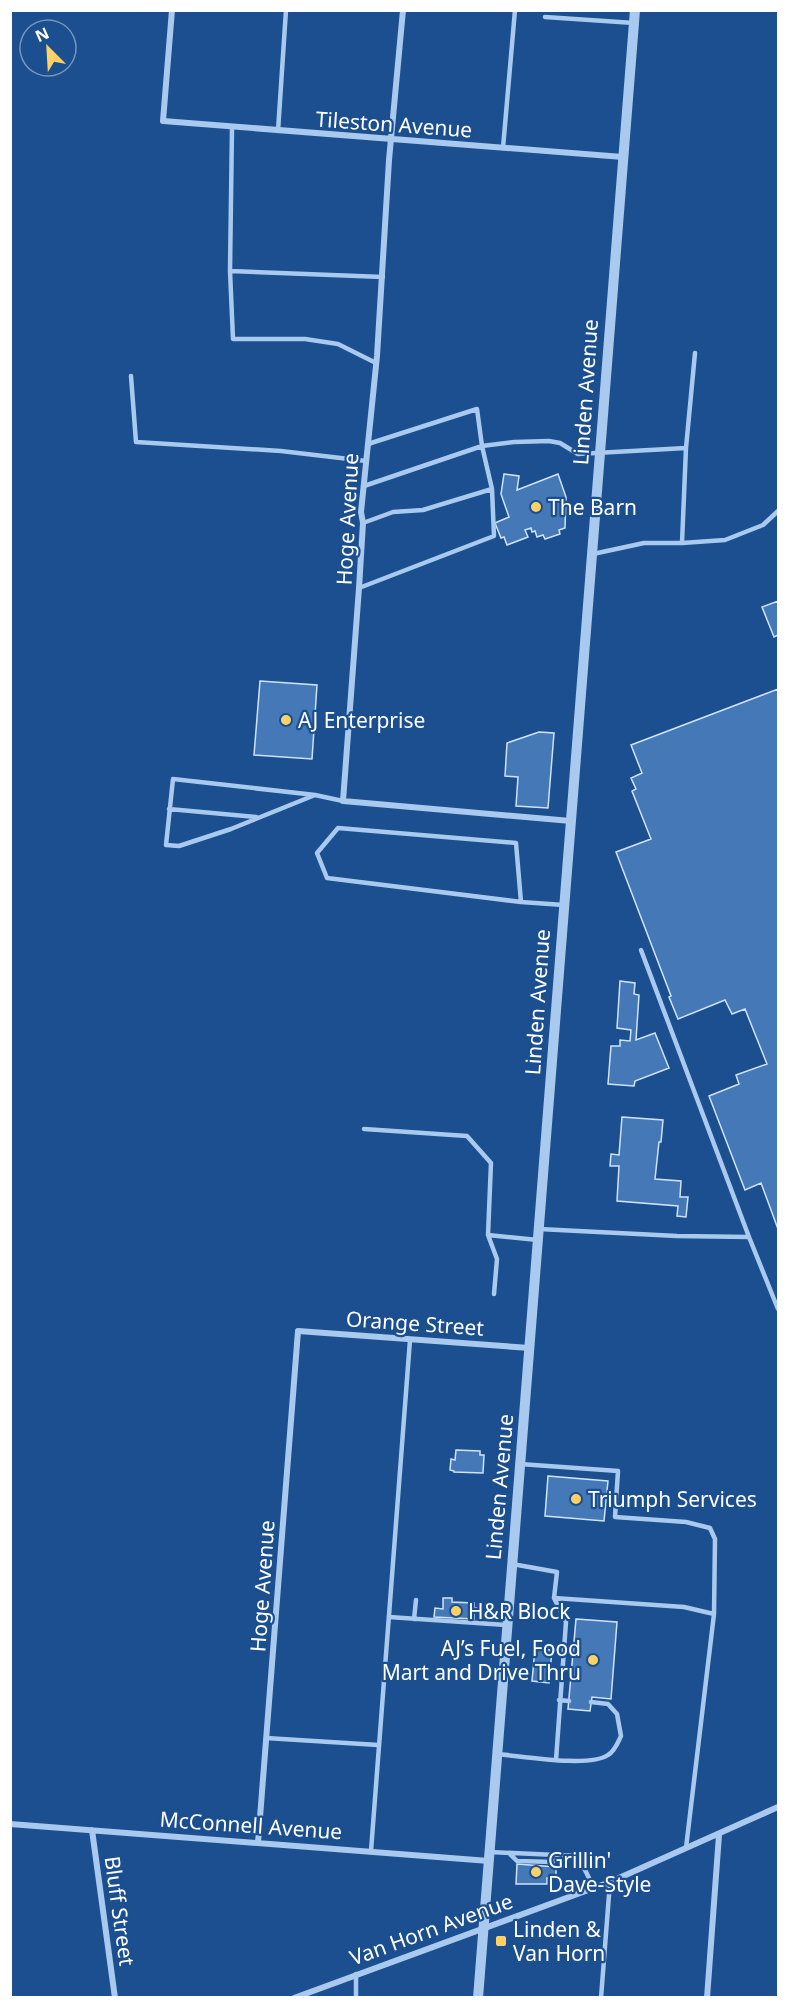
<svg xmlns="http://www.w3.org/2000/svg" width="789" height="2008" font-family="'Noto Sans',sans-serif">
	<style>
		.building { fill: #4478b7; stroke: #cfe3fa; stroke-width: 1.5 }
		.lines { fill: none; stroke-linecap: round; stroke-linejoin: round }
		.service { stroke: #a9c9ee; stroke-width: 4.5 }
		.minor { stroke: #a9c9ee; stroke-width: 6 }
		.tertiary { stroke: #a9c9ee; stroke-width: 10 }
		.poi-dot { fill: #ffd166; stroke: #1b4f8f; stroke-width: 2 }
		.labels { text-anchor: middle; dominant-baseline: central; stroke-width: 4.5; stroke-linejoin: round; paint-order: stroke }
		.street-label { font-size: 21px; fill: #fff; stroke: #1b4f8f }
		.poi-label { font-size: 21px; fill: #fff; stroke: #1b4f8f; text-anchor: start }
	</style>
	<rect width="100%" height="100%" fill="#1b4f8f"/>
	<path class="building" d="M504,474l15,2 -2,14 41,-16 8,23 -1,31 -6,2 1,4 -15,5 -2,-4 -6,2 -2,-6 -3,1 -1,-4 -6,2 3,7 -21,8 -3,-8 -3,1 -6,-15 14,-6 -8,-23z
		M778,601v34l-4,2 -12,-30z
		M260,681l57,4 -5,74 -58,-4z
		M778,689v540l-17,-46 -16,7 -36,-94 30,-12 -3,-9 31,-11 -22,-55 -13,5 -7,-14 -47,19 -9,-22 2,-1 -55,-144 35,-13 -19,-48 4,-2 -5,-11 11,-5 -11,-28z
		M539,732l15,1 -6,75 -32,-2 2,-29 -13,-1 2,-33z
		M620,981l15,2 -1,11 5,1 -3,45 19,-7 14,35 -34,13 -1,5 -26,-2 3,-38h9v-6l10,1 1,-11 -14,-2z
		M622,1117l41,3 -2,22h-2l-4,37 26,2 -1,16h8l-2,20 -9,-1 1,-10 -61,-5 2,-35h-9l1,-12 8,1z
		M456,1450l24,1v4h4l-1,18 -29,-1v-1l-4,-1 1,-11 4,1z
		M548,1476l60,5 -4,40 -59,-5z
		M443,1598h9v4l22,1v5h3l-1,5h-2v6l-40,-2 1,-9 8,1z
		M576,1619l41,3 -6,77 -19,-2 -2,14 -22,-2z
		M535,1649l17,1 -3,33 -17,-2z
		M517,1864l39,3v11h-9v6h-31z"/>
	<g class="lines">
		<path class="service" d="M545,17l89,6
			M232,128l-2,143 3,68h72l33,5 38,19
			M278,131l8,-121
			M503,148l12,-138
			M230,271l153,6
			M131,376l5,66 145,9 85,10
			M364,486l118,-40 32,-4 35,-1 11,2 18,11 108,-6
			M363,523l30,-11 30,-2 69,-21
			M682,543l4,-95 9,-95
			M593,554l51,-11h38l43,-3 38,-15 15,-14
			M359,588l135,-52 -2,-47 -10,-43 -5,-37 -109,35
			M315,795l-84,34 -52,17 -13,-1 7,-66 142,16 28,6
			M169,809l87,8
			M521,902l-5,-59 -178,-15 -21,25 10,25 194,24 43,3
			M641,950l108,287 29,72
			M364,1129l103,7 24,27 -3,72 9,24 -3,35
			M539,1229l138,7 72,1
			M488,1235l50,5
			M520,1464l98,7 -3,46 71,5 24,6 5,11 -1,75
			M512,1564l45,8 -3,26 130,9 30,7 -28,234
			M554,1598l12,24 -10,138
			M389,1617l117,8
			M414,1619l2,-19
			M559,1700l10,1
			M266,1738l112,7
			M497,1754c25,2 92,14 111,1 7,-4 10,-13 13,-19l-4,-22 -9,-10 -17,-2
			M371,1851l39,-511
			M490,1852l88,4 16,32
			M509,1853l8,8 36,1 10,-7
			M356,1974v24
			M601,1998l9,-116"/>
		<path class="minor" d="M172,10l-9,111 460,36
			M403,10l-14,150 -12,196 -16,156 2,11 -4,65 -16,213 228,20
			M10,1824l479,37
			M92,1830l23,168
			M258,1843l40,-512 232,17
			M294,1998l316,-116 168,-75
			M707,1998l12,-163"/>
		<path class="tertiary" d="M478,1998l157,-1988"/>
	</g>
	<g class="poi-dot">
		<circle cx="536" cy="507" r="6"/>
		<circle cx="286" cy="720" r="6"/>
		<circle cx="576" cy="1499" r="6"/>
		<circle cx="456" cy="1611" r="6"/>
		<circle cx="593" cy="1660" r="6"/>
		<circle cx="536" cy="1872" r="6"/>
		<rect x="495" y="1935" width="12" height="12" rx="3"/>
	</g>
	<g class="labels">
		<g class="street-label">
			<text transform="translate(394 124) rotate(4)">Tileston Avenue</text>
			<text transform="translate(585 392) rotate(-86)">Linden Avenue</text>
			<text transform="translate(347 519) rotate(-87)">Hoge Avenue</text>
			<text transform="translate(537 1002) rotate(-86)">Linden Avenue</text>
			<text transform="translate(415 1323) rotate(4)">Orange Street</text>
			<text transform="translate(499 1487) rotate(-85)">Linden Avenue</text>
			<text transform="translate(262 1586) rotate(-86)">Hoge Avenue</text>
			<text transform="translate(251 1825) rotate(4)">McConnell Avenue</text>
			<text transform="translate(120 1911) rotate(82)">Bluff Street</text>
			<text transform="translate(431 1929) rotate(-20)">Van Horn Avenue</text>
		</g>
		<g class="poi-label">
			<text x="548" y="507">The Barn</text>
			<text x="298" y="720">AJ Enterprise</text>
			<text x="588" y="1499">Triumph Services</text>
			<text x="468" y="1611">H&amp;R Block</text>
			<text x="581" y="1648" text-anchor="end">AJ’s Fuel, Food<tspan x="581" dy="24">Mart and Drive Thru</tspan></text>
			<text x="548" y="1860">Grillin'<tspan x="548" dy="24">Dave-Style</tspan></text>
			<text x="513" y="1929">Linden &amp;<tspan x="513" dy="24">Van Horn</tspan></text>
		</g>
	</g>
	<rect width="789" height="2008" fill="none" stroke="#ffffff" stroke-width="24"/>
	<g transform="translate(48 48) rotate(336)"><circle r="28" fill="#1b4f8f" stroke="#7695bc" stroke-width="1.5"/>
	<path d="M0-4.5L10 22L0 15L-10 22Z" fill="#ffd166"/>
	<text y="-9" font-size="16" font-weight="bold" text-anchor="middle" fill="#ffffff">N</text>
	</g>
</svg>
